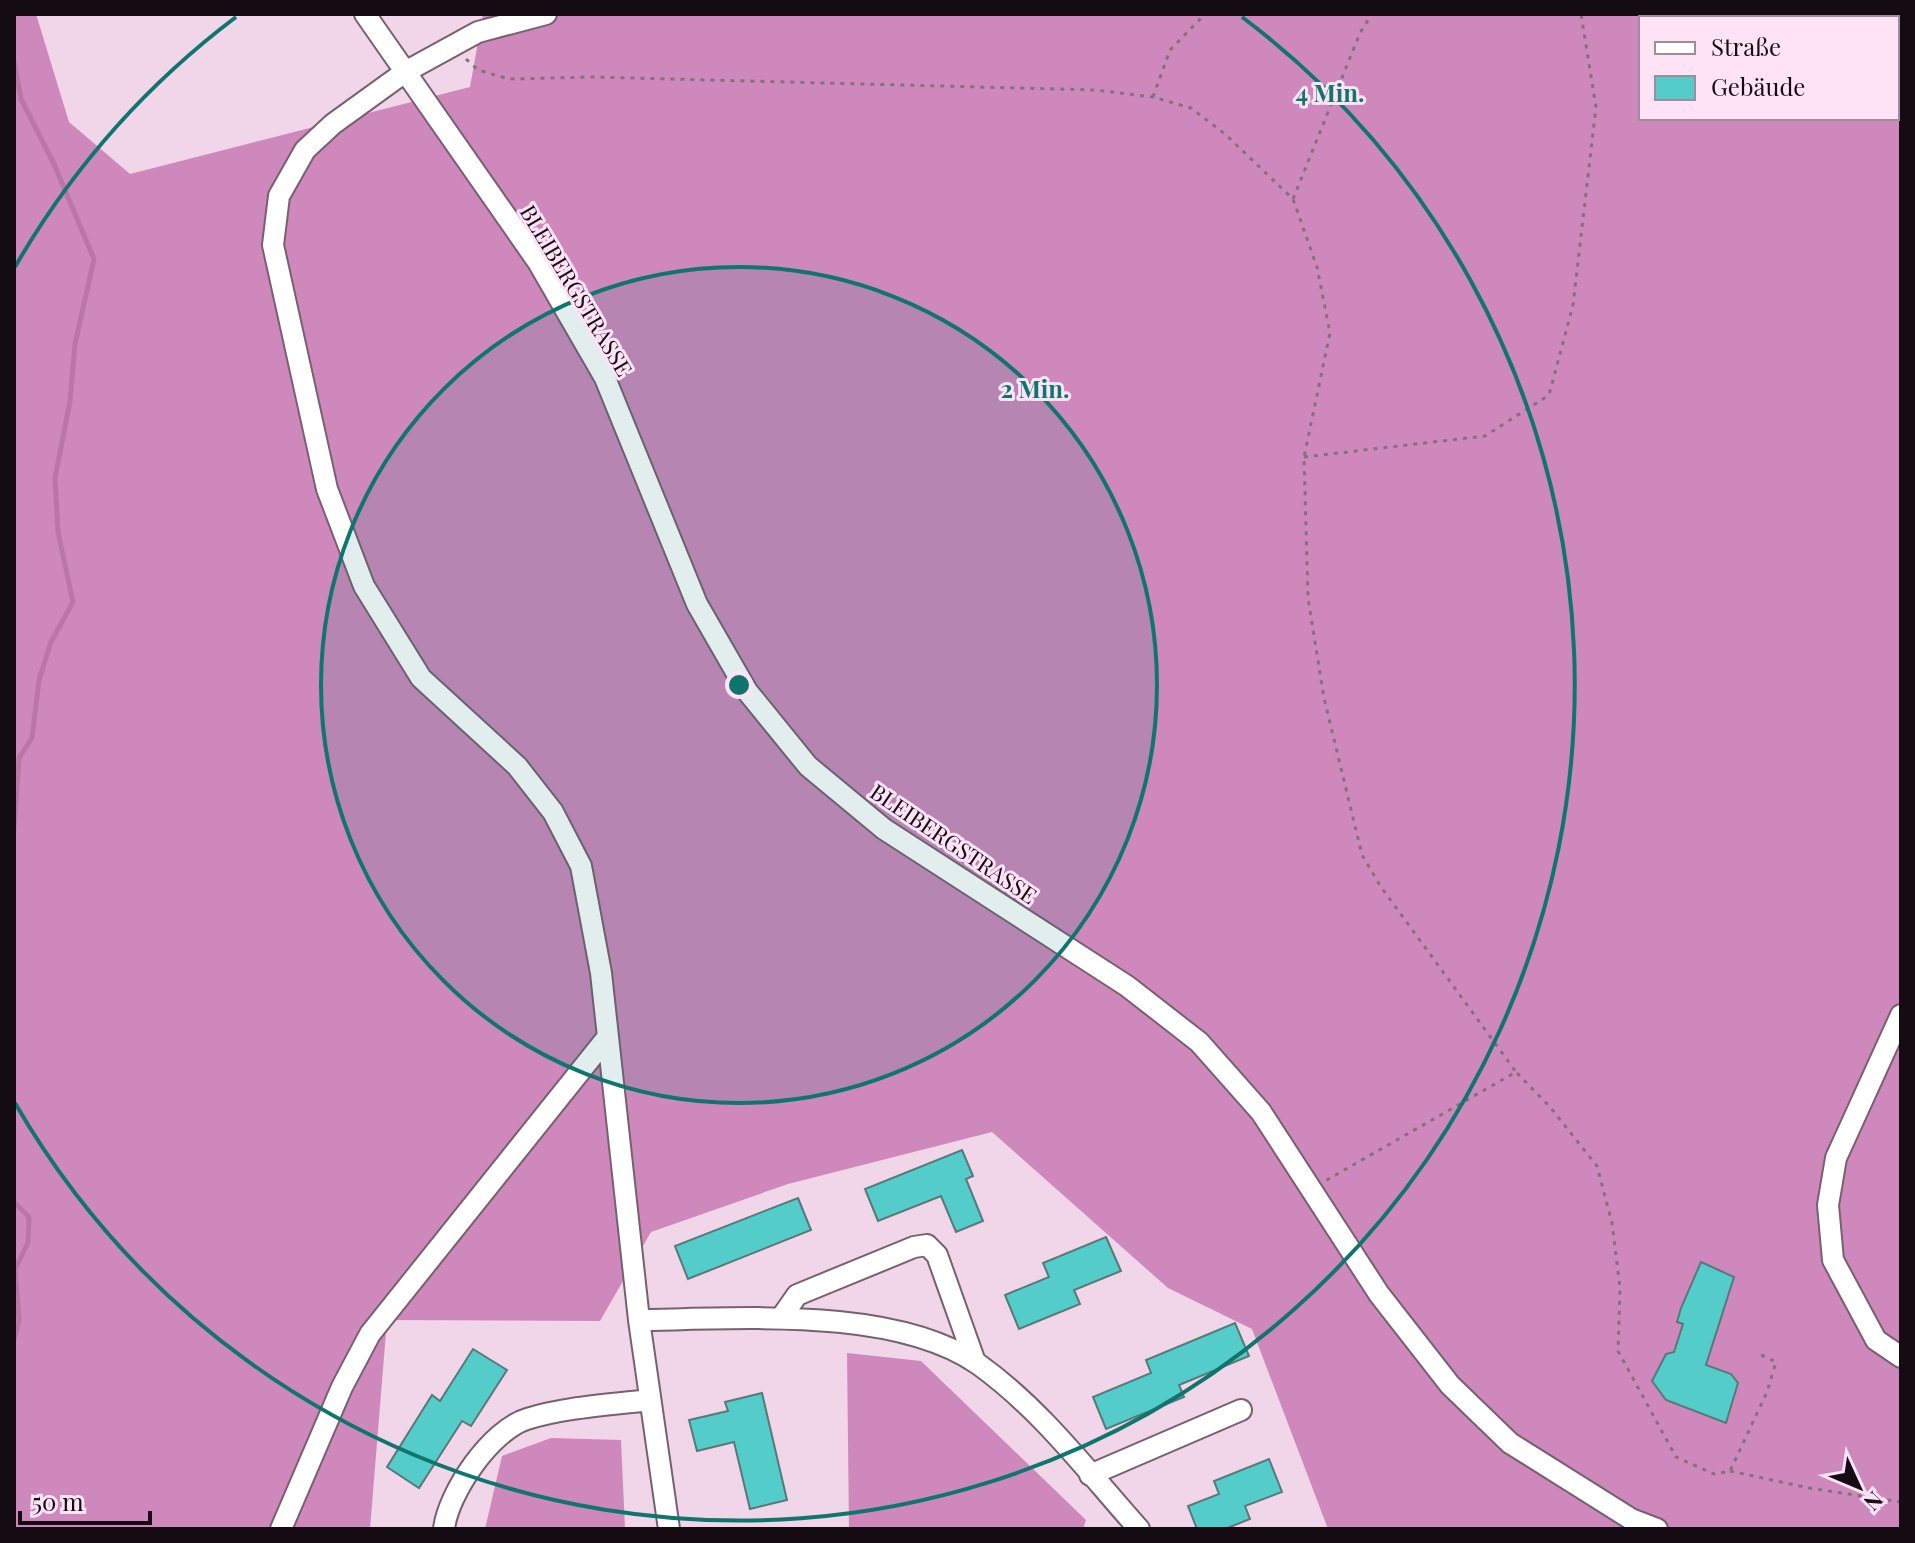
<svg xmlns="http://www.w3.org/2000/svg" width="1915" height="1543" font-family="'Playfair Display',serif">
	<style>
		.forest { fill: #ce88bb; fill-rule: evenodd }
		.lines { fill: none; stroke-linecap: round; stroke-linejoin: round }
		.stream { stroke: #bb76a8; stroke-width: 5 }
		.building { fill: #53ccca; stroke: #587978; stroke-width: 2 }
		.minor-casing { stroke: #776070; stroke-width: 24 }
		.path { stroke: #83727e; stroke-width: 3; stroke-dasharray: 4 6; stroke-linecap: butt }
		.minor { stroke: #fff; stroke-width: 20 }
		.ring { fill: none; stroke: #0f766e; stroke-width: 4 }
		.labels { text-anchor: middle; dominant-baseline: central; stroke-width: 6; stroke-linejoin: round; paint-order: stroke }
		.street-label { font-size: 22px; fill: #140c12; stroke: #fde3f5 }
		.centre { fill: #0f766e; stroke: #fde3f5; stroke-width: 4 }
		.ring-label { font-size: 24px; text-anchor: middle; font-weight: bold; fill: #0f766e; stroke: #fde3f5; stroke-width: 6; stroke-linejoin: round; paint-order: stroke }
	</style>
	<rect width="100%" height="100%" fill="#f0d6e8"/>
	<path class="forest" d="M14,14h22l33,108 61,52 340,-87 13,-73h1418v1515h-573l-76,-200 -84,-41 -176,-156 -204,52 -137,48 -51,89 -213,-1 -17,209h-356zM1641,18h256v100h-256z
		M847,1353l74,8 165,159 -3,9h-234z
		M551,1438l70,2 4,89h-140l17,-73z"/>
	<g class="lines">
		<path class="stream" d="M14,61l7,38 33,65 40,95 -19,85 -5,57 -15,77 3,54 15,70 -22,40 -12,38 -7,58 -13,20 -5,72
			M14,1202l15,15 -1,26 -13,26 4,51 -5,20"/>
	</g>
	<path class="building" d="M962,1150l11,26 -7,3 17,42 -27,11 -15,-36 -63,25 -13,-32z
		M798,1198l13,32 -123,49 -13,-33z
		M1106,1237l15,34 -47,19 6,14 -61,25 -14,-34 44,-18 -6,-14z
		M1701,1262l33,15 -28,88 25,9 7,9 -12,40 -60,-23 -14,-19 14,-27 8,-2 9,-28 -6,-2 4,-14z
		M1235,1323l14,33 -70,29 5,12 -78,32 -13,-32 58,-24 -5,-13z
		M473,1349l34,21 -36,56 -9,-5 -43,67 -32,-21 45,-72 8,6z
		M762,1393l25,107 -37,9 -16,-67 -37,9 -8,-31 39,-9 -3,-9z
		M1269,1459l13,33 -37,14 5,13 -25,10h-28l-9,-23 31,-12 -5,-13z"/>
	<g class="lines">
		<g class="minor-casing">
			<path id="minor" d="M365,14l173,248 67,116 92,226 50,87 61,75 76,63 243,157 72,56 62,70 118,182 71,91 60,58 121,76 26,10
				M546,14l-68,18 -73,40 -72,52 -28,26 -26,46 -6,49 54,244 37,97 57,92 96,88 36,46 28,54 20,107 38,347
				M1901,1015l-65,143 -8,47 5,55 43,80 25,17
				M781,1318l16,-23 117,-48 13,-2 10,10 38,107
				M1090,1475l151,-65
				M281,1529l61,-142 28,-53 236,-295
				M444,1529c4,-36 47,-99 83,-110 39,-12 82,-14 122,-19
				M669,1529l-30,-209c99,-1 255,-14 339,44 63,45 110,108 161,165"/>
		</g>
		<path class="path" d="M466,59l12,11 31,9 84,-2 502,13 58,7 38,11 34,26 68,65 24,68 13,66 -26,124 4,141 16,100 38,157 19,32 135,185 -191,109
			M1153,97l17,-47 35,-36
			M1293,199l67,-166 12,-19
			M1304,457l181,-21 64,-41 24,-90 23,-198 -15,-93
			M1517,1073l33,34 47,59 15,57 8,65 -2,63 58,106 38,17 16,-3 37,-79 9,-30 -19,-9
			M1730,1471l79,17 92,14"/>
		<use href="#minor" class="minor"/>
	</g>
	<circle cx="739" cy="685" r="418" fill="#0f766e" fill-opacity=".12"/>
	<g class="ring">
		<circle cx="739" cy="685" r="418"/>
		<path d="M15 267A836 836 0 0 1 236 17M1242 17A836 836 0 1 1 15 1103"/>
	</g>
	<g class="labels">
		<g class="street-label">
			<text transform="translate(577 290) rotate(59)">BLEIBERGSTRASSE</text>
			<text transform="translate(954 843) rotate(34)">BLEIBERGSTRASSE</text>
		</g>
	</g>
	<circle cx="739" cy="685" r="12" class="centre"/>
	<g class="ring-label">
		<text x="1330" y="102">4 Min.</text>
		<text x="1035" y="398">2 Min.</text>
	</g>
	<rect width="1915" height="1543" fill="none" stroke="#140c12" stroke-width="32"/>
	<rect x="1639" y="16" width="260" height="104" fill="#fde3f5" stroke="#a08d9a" stroke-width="2"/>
	<rect x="1655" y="42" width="40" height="12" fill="#ffffff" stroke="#a08d9a" stroke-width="2"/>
	<text x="1711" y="56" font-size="24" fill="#140c12">Straße</text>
	<rect x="1655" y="76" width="40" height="24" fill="#53ccca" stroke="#a08d9a" stroke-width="2"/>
	<text x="1711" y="96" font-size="24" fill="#140c12">Gebäude</text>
	<g transform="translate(1859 1487) rotate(134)" stroke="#fde3f5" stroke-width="6" paint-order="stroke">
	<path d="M0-6L14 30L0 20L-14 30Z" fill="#140c12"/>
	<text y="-12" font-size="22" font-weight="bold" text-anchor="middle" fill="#140c12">N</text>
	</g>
	<path d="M20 1511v12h130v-12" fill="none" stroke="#140c12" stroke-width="4"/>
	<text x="32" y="1511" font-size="24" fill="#140c12" stroke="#fde3f5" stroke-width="6" paint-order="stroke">50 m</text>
</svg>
